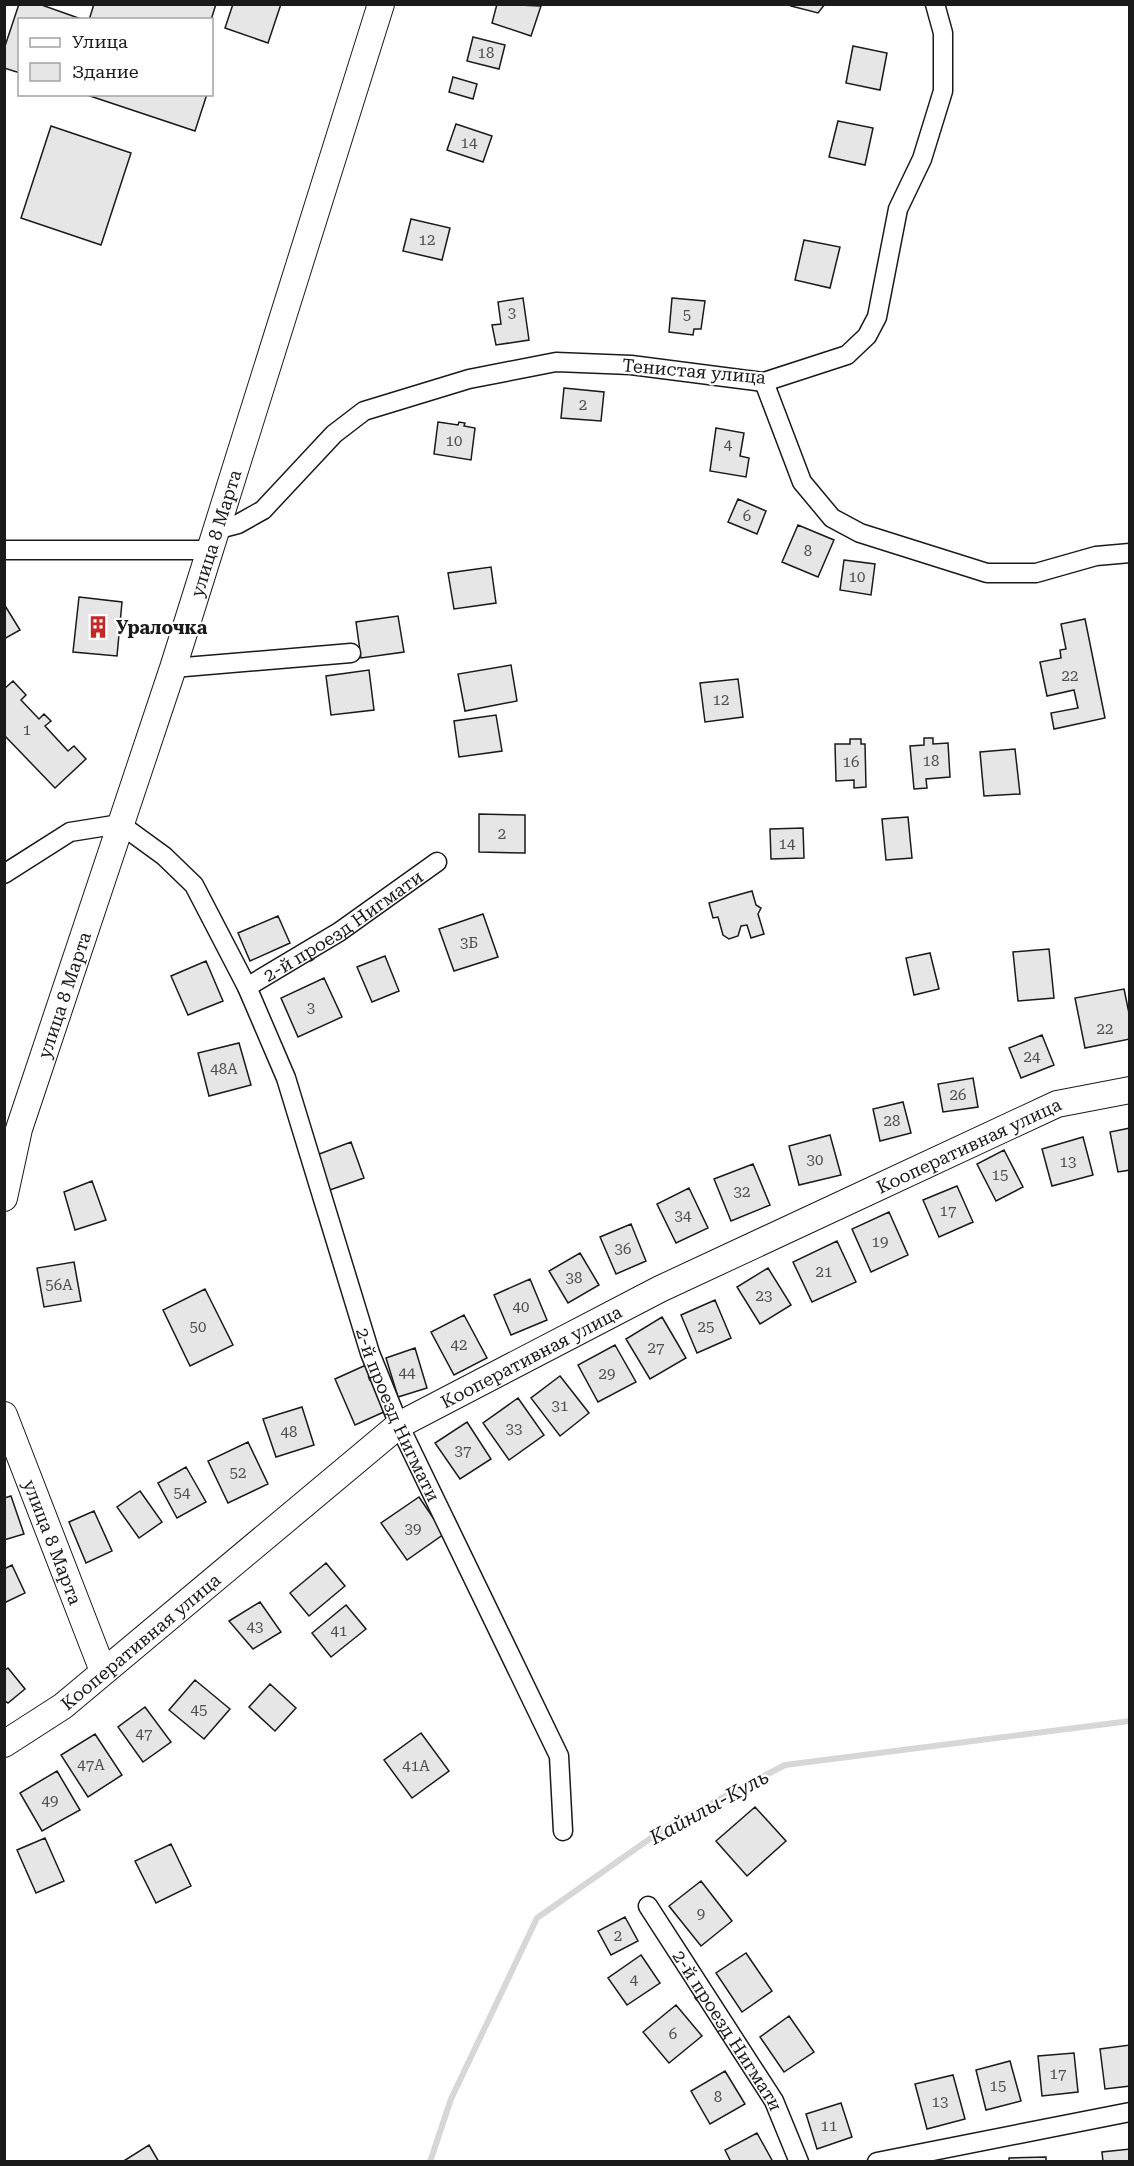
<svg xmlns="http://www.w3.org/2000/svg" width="1134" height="2166" font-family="'Roboto Serif',serif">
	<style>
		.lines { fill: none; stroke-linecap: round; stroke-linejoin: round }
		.stream { stroke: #d7d7d7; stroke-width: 6 }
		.building { fill: #e6e6e6; stroke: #1a1a1a; stroke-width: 1.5 }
		.street-casing { stroke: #1a1a1a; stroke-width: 21 }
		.secondary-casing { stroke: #1a1a1a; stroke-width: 28 }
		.street { stroke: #fff; stroke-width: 18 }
		.secondary { stroke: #fff; stroke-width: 26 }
		.labels { text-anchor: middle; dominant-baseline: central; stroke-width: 4.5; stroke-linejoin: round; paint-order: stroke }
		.number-label { font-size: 15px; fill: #4d4d4d }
		.street-label { font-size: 18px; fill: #1a1a1a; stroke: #fff }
		.poi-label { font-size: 18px; font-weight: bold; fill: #1a1a1a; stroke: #fff; text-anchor: start }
		.water-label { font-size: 20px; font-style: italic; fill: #1a1a1a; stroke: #fff }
	</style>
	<rect width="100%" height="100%" fill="#fff"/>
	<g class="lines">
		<path class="stream" d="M430,2162l21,-63 86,-181 131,-92 117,-61 345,-44"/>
	</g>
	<path class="building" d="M19,4h20l45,16h-64v53l-16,-5v-19z
		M94,4h122l-5,16h-122z
		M233,4h48l-13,39 -43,-15z
		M497,4l44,2 -10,30 -39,-13z
		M825,4l-7,9 -27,-7 1,-2z
		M473,37l32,8 -6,24 -32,-8z
		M853,46l34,7 -7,37 -34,-7z
		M453,77l24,7 -4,15 -24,-7z
		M84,94h123l-12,37z
		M838,121l35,7 -8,37 -36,-8z
		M456,124l36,12 -9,26 -36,-12z
		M51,126l80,27 -30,92 -80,-27z
		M411,219l39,9 -8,32 -39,-9z
		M804,240l36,7 -10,41 -35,-8z
		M523,298l6,42 -33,5 -4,-20 9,-1 -3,-22z
		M672,298l33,3 -4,28h-7l-1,6 -24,-3z
		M564,388l40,4 -3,29 -40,-3z
		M438,422l20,3 1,-3 6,1 -1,3 11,2 -4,32 -37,-6z
		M716,428l28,5 -4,23 9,2 -3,19 -36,-6z
		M738,499l28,12 -9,23 -29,-12z
		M798,525l36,15 -16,37 -36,-15z
		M844,560l31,4 -4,31 -31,-5z
		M491,567l5,36 -42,6 -6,-36z
		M79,597l43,5 -5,54 -44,-4z
		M4,604l16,26 -16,9z
		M398,616l6,36 -43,6 -5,-36z
		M1085,619l20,99 -51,11 -3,-16 27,-5 -4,-18 -27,6 -7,-34 21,-4 -1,-8 6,-1 -5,-25z
		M511,665l6,36 -52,10 -7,-37z
		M369,670l5,40 -43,5 -5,-39z
		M738,679l5,38 -38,5 -5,-39z
		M13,681l13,14 -5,5 18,19 5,-5 7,7 -6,5 23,25 6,-5 12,13 -31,29 -51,-53v-46z
		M496,715l6,36 -43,6 -5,-36z
		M924,738h9v6l15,-1 2,34 -24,2 1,9 -13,1 -4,-43 14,-1z
		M850,739h11v5h4l1,43 -12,1v-8l-18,1 -1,-37h15z
		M1015,749l5,45 -36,2 -4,-44z
		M479,814l46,1v38l-46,-1z
		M908,817l4,41 -26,2 -4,-41z
		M803,828l1,30 -33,1 -1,-30z
		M752,891l4,14 5,3 -3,6 6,20 -13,4 -4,-13 -6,1 -3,10 -9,3 -6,-4 -5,-18 -5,1 -4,-15z
		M483,914l15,43 -44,14 -15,-42z
		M278,916l12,27 -40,18 -12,-28z
		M1049,949l5,49 -36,3 -5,-49z
		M930,953l9,36 -25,6 -8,-37z
		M385,956l14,35 -27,11 -15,-35z
		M206,961l17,40 -35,14 -17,-39z
		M324,978l18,39 -44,20 -17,-39z
		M1124,989l6,29v21l-45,9 -10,-50z
		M1042,1035l12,30 -33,13 -12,-30z
		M239,1043l12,42 -42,11 -11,-43z
		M973,1078l5,29 -35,5 -5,-28z
		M903,1102l8,31 -31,8 -7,-32z
		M1130,1128v42l-12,2 -8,-40z
		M830,1135l11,40 -42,10 -10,-39z
		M1083,1137l10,38 -41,11 -10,-37z
		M351,1142l13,36 -37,13 -13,-35z
		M1004,1150l19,37 -27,14 -19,-37z
		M753,1164l17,41 -39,16 -17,-42z
		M92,1181l14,39 -31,10 -11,-38z
		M957,1186l16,36 -34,15 -16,-37z
		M689,1188l19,40 -32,15 -19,-39z
		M889,1212l19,43 -37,17 -19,-43z
		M631,1224l15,37 -30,13 -16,-37z
		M837,1241l19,41 -44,20 -19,-40z
		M580,1253l19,32 -31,18 -19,-32z
		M74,1262l7,39 -37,6 -7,-39z
		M768,1268l23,37 -31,19 -23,-37z
		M530,1279l17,41 -36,15 -17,-40z
		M205,1289l28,56 -43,21 -27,-56z
		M715,1300l16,38 -34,15 -16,-38z
		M464,1315l23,43 -33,17 -23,-43z
		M662,1317l24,41 -36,21 -24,-40z
		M615,1345l21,37 -38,20 -20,-37z
		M415,1348l12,40 -29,9 -12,-39z
		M366,1365l20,46 -31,14 -20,-46z
		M560,1376l29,37 -29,23 -29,-38z
		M518,1398l26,37 -35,25 -26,-37z
		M302,1407l12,38 -38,12 -13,-38z
		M467,1422l24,37 -31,20 -25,-36z
		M248,1442l20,42 -40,19 -20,-42z
		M186,1467l20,35 -29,16 -19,-35z
		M140,1491l22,31 -23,16 -22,-31z
		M11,1496l13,38 -20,6v-42z
		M419,1497l25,37 -37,26 -26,-37z
		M94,1511l18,40 -26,12 -17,-41z
		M326,1563l19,23 -36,30 -19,-23z
		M12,1565l13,28 -21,10v-34z
		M260,1602l21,30 -28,17 -24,-28z
		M346,1605l20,24 -35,28 -19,-24z
		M8,1668l17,21 -17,14 -4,-3v-29z
		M195,1680l35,29 -26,30 -35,-29z
		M270,1684l26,24 -21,23 -26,-24z
		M145,1707l26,35 -28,20 -25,-35z
		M421,1733l28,38 -37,27 -28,-38z
		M95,1734l27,41 -34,22 -27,-42z
		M57,1771l23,39 -38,21 -22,-38z
		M755,1807l31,34 -39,35 -31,-35z
		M45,1838l19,43 -28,12 -19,-43z
		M171,1844l20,42 -35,17 -21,-42z
		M701,1881l31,40 -31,25 -32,-40z
		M625,1917l13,24 -27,14 -13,-24z
		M746,1953l26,38 -30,21 -26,-39z
		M641,1955l19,28 -33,22 -19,-27z
		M676,2005l26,31 -33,27 -26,-31z
		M789,2016l25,36 -30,20 -24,-35z
		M1130,2045v41l-25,3 -5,-40z
		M1074,2053l4,39 -36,4 -4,-40z
		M1010,2061l11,40 -35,9 -10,-40z
		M725,2071l20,33 -35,20 -19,-33z
		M953,2075l12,44 -38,10 -12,-45z
		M841,2103l11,34 -35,12 -11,-35z
		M757,2133l16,29h-42l-6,-12z
		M149,2145l10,17h-37z
		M1130,2149v13h-27l-1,-10z
		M1046,2157v5h-37v-4z"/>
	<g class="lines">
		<g class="street-casing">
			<g id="street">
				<path d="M764,382l38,100 30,36 28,15 127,40h49l60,-17 34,-3"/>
				<path d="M215,530l23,-6 25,-14 71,-76 30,-23 105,-32 87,-17 75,3 133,17 83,-27 20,-19 10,-19 21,-108 24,-50 21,-68v-58l-8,-29"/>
				<path d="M4,550h205"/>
				<path d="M173,668l178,-15"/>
				<path id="s1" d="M4,874l66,-42 50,-8 44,32 30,29 53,102 39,91 84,275 29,72 160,331 4,75"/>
				<path id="s2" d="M247,987l92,-55 98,-70"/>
				<path id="s3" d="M648,1906l126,195 25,61"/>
				<path d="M877,2162l253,-50"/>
			</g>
		</g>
		<g class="secondary-casing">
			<g id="secondary">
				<path id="s4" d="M4,1198l15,-69 154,-461 208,-664"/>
				<path id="s5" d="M4,1415l99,256"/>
				<path id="s6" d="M4,1744l59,-38 336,-281 261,-136 397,-185 73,-14"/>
			</g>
		</g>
		<use href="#street" class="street"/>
		<use href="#secondary" class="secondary"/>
	</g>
	<defs>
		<g id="building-bare" transform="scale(1.8)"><path d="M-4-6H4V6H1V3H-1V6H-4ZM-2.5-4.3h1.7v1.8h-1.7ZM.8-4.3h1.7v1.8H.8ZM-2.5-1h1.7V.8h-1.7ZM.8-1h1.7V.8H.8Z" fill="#c62828" stroke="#fff" stroke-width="2.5" paint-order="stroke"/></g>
	</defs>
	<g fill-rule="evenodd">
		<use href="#building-bare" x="98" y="627"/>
	</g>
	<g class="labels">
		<g class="number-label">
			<text x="486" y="53">18</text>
			<text x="469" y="143">14</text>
			<text x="427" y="240">12</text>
			<text x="512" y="313">3</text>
			<text x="687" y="315">5</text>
			<text x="583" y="405">2</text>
			<text x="454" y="441">10</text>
			<text x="728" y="445">4</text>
			<text x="747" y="516">6</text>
			<text x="808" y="551">8</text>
			<text x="857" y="577">10</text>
			<text x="1070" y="676">22</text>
			<text x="721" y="700">12</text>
			<text x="27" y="730">1</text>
			<text x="931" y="761">18</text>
			<text x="851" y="762">16</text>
			<text x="502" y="834">2</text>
			<text x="787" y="844">14</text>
			<text x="469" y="943">3Б</text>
			<text x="311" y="1008">3</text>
			<text x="1105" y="1029">22</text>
			<text x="1032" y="1057">24</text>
			<text x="224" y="1069">48А</text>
			<text x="958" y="1095">26</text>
			<text x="892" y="1121">28</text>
			<text x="815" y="1160">30</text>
			<text x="1068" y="1162">13</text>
			<text x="1000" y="1175">15</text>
			<text x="742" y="1192">32</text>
			<text x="948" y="1211">17</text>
			<text x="683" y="1216">34</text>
			<text x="880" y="1242">19</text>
			<text x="623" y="1249">36</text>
			<text x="824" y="1272">21</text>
			<text x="574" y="1278">38</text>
			<text x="59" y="1285">56А</text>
			<text x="764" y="1296">23</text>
			<text x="521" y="1307">40</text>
			<text x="198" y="1327">50</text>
			<text x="706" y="1327">25</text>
			<text x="459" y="1345">42</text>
			<text x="656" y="1348">27</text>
			<text x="407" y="1373">44</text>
			<text x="607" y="1374">29</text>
			<text x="560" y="1406">31</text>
			<text x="514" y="1429">33</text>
			<text x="289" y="1432">48</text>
			<text x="463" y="1451">37</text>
			<text x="238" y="1473">52</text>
			<text x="182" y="1493">54</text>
			<text x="413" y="1529">39</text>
			<text x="255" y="1627">43</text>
			<text x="339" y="1631">41</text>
			<text x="199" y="1710">45</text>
			<text x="144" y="1734">47</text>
			<text x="91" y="1765">47А</text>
			<text x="416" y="1766">41А</text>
			<text x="50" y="1801">49</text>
			<text x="701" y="1914">9</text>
			<text x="618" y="1936">2</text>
			<text x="634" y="1980">4</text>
			<text x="673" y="2034">6</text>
			<text x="1058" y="2074">17</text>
			<text x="998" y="2086">15</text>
			<text x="718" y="2097">8</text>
			<text x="940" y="2102">13</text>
			<text x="829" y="2126">11</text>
		</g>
		<g class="street-label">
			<text transform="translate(694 371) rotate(5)">Тенистая улица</text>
			<text stroke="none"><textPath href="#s4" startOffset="698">улица 8 Марта</textPath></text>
			<text stroke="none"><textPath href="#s2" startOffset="114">2-й проезд Нигмати</textPath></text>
			<text stroke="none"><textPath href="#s4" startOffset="212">улица 8 Марта</textPath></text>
			<text stroke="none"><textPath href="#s6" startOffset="1143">Кооперативная улица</textPath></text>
			<text stroke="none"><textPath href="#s6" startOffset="657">Кооперативная улица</textPath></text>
			<text stroke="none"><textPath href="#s1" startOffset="794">2-й проезд Нигмати</textPath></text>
			<text stroke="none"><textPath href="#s5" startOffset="136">улица 8 Марта</textPath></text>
			<text stroke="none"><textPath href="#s6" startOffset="171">Кооперативная улица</textPath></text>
			<text stroke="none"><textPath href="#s3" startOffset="148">2-й проезд Нигмати</textPath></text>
		</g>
		<g class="poi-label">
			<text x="116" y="627">Уралочка</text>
		</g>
		<g class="water-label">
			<text transform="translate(709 1807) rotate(-29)">Кайнлы-Куль</text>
		</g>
	</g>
	<rect width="1134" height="2166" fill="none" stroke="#1a1a1a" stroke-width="12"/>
	<rect x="18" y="18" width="195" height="78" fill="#ffffff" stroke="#a3a3a3" stroke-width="1.5"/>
	<rect x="30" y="38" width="30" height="9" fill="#ffffff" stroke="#a3a3a3" stroke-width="1.5"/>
	<text x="72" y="48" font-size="18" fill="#1a1a1a">Улица</text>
	<rect x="30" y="63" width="30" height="18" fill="#e6e6e6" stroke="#a3a3a3" stroke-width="1.5"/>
	<text x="72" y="78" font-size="18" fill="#1a1a1a">Здание</text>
</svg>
